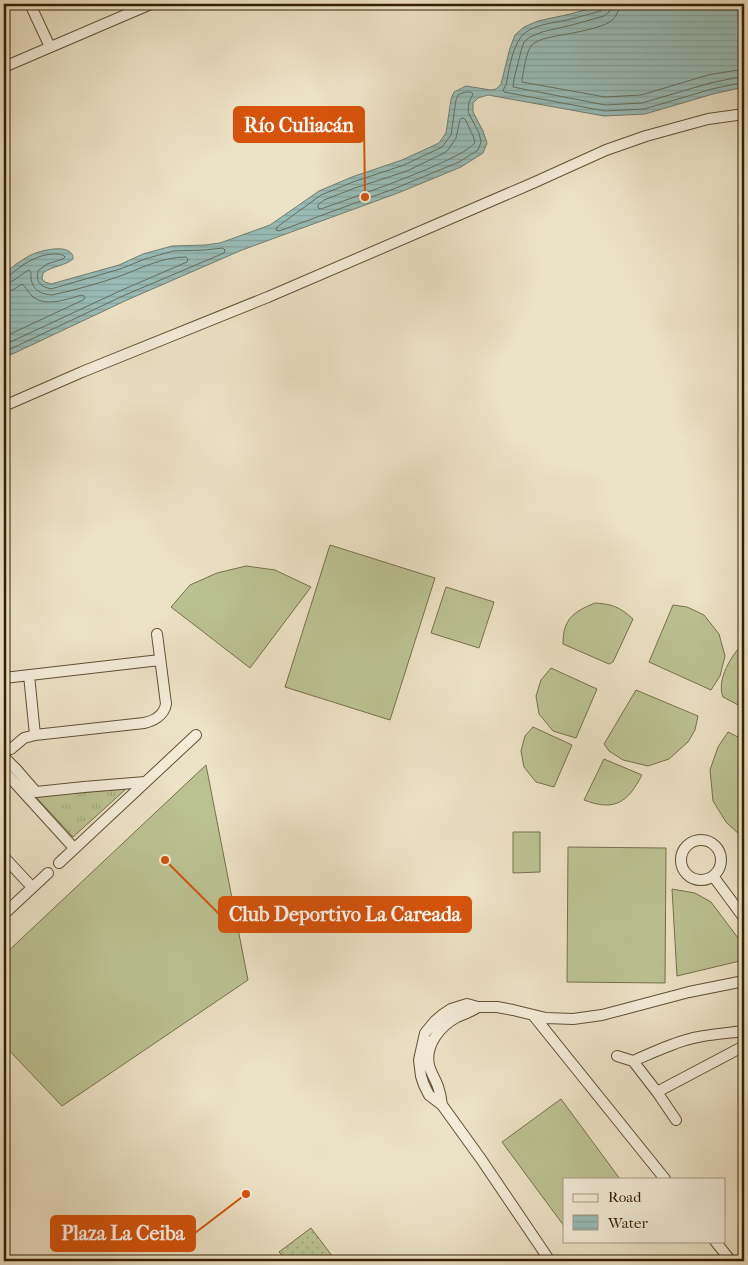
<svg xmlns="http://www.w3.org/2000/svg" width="748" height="1265" font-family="'IM FELL French Canon',serif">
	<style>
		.grass { fill: url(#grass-dots); stroke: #77704a }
		.park { fill: url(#park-tufts); stroke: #77704a }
		.pitch { fill: #bbc292; stroke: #77704a }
		.water { fill: url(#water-rules); stroke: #707e6f }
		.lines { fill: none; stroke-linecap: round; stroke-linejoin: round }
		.shore { stroke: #666e5d; stroke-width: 1 }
		.minor-casing { stroke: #615032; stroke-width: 12 }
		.minor { stroke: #f3ecd9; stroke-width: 10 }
		.leader { fill: none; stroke: #d6530b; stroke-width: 2 }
		.callout-dot { fill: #d6530b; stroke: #f3ecd9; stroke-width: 2 }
		.callout { fill: #d6530b; stroke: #d6530b; stroke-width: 2 }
		.callout-label { font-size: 20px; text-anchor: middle; font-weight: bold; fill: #fff }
	</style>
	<defs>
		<pattern id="grass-dots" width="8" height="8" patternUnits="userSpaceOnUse" patternTransform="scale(1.25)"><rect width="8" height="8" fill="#bbc292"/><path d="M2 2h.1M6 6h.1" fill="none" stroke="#a1a67c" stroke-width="1.8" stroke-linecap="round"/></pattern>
		<pattern id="park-tufts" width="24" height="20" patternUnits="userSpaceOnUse" patternTransform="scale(1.25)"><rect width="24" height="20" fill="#bbc292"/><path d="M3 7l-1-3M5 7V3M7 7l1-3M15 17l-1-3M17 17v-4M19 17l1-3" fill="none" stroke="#a1a67c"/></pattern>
		<pattern id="water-rules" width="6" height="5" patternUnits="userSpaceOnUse" patternTransform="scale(1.25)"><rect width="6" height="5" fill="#99bdb9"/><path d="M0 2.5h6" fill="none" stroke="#84a29d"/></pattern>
	</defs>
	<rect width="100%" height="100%" fill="#ece2c5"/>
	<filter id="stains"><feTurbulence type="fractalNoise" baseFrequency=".004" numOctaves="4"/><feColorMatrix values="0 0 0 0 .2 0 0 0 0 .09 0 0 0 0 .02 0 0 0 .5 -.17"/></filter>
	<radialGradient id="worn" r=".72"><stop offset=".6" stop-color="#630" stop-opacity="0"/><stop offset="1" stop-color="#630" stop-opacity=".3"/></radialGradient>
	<path class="grass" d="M311,1228l25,33h-49l-8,-9z"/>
	<path class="park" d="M126,789l-53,48 -38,-41z"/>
	<path class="pitch" d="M330,545l105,33 -45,142 -105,-33z
		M246,566l29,4 36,17 -61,81 -79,-61 19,-22 27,-12z
		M446,587l48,15 -15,46 -48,-15z
		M595,603c17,1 25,4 38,16l-20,43 -4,2 -46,-20c0,-25 10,-32 32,-41z
		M673,605l14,2 17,8 15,19 6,22 -5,20 -9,14 -62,-28z
		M744,642v66l-21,-11c-7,-18 9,-42 21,-55z
		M551,668l46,21 -21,49 -23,-7 -14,-17 -3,-18 5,-16z
		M636,690l62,26 -3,14 -7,12 -19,17 -21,7 -25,-6 -14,-9 -5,-7z
		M533,727l39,18 -18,42 -18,-5 -12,-15 -3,-16 4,-15z
		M728,732l16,8v97l-4,-2 -14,-13 -13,-21 -3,-31 8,-23z
		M604,759l38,16c-14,27 -27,37 -58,25z
		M206,765l42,215 -186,126 -58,-61v-90z
		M513,832h27v40l-27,1z
		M568,847l98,1 -1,135 -98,-1z
		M672,889l23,4 16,9 33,44v14l-67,16z
		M561,1099l59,80h-56v47l-62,-84z"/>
	<path class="water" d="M608,4h136v83l-31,7 -68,20 -41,2 -116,-21 -10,3 -5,5v9l10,19 4,12 -4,10 -22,14 -63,26 -156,57 -115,50 -123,58v-83c7,-8 16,-14 25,-19 8,-5 34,-11 41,-4 3,3 3,4 3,7 -8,7 -21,7 -30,14l-1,6 3,3 6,2 68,-19 24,-11 29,-8 33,-1 15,-2 50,-18 49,-34 33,-14 50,-17 37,-17 7,-10 5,-34 3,-7 12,-6 25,4 5,-1 5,-5 9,-36 5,-13 9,-8 14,-6 32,-7z"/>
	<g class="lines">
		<path class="shore" d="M605,4l-1,4 -3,3c-10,3 -20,5 -30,8 -15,4 -44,5 -52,21 -8,13 -10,31 -13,45l-3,5 1,2 101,19 39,-2 68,-20 32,-7
			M611,4l-2,8 -5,4 -32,9 -30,7 -12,5 -6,5 -3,9 -7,28 -1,8 92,18 37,-2 68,-20 34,-7
			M619,4c0,6 -2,12 -8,17 -8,7 -43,13 -55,15 -8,2 -19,3 -25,10 -5,7 -7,24 -9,33v3l83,15 36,-2 67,-20 36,-6
			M466,92h5l2,2 -4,8 -1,10 11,21 2,9 -3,8 -19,12 -63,26 -117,43 -3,-1 1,-3 44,-32 32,-13 51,-17 38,-18 9,-12 5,-35 2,-5z
			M462,118l3,1 8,17 2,6c-8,17 -130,58 -154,67l-3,-1v-3l6,-5 31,-12 52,-17 37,-18 4,-3 8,-12 4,-18z
			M4,278l4,-1c14,-13 35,-27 55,-22l2,2 -2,2 -16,5 -9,7c-2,12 2,15 13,18l69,-20 25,-10 28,-8 32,-1 18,-2 2,2 -1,3 -99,42 -121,57
			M4,284c10,-1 16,-10 25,-14l2,2c-1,15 6,22 21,23 24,-5 48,-12 71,-20 21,-8 40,-18 63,-18l2,2 -1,3 -65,28 -118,55
			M4,291l9,-1 9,-6c4,3 6,8 10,12 14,12 34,3 50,-1l2,1 1,2 -2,2 -79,37"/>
		<g class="minor-casing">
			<path id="minor" d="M30,4l20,43
				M4,67l147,-63
				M4,406l78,-34 186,-75 265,-114 73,-33 40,-14 62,-17 36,-5
				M29,675l6,60
				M4,678l156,-18
				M11,749l13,-11 11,-3 109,-12c10,-2 20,-8 22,-19l-9,-70
				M4,757l12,12 20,23
				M4,771l70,77
				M36,792l48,-5 61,-5
				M681 860a20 20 0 1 1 40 0a20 20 0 1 1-40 0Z
				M4,857l28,30
				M59,863l137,-128
				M713,876l31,42
				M4,914l44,-41
				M533,1015l132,164
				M617,1056l16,5
				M633,1061c14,-6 27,-12 41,-17 22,-9 46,-10 70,-13
				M633,1061l24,31 19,28
				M657,1092l87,-46
				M442,1105c-1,-4 -1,-10 -3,-15 -2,-9 -8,-16 -10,-25 -4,-20 11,-39 28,-48 7,-3 14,-5 21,-10
				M715,1241l16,20
				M550,1261l-69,-102 -39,-54 -13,-10 -5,-10 -3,-9 -2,-16 6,-27 10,-12 7,-6 9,-6 16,-5 11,3h19l16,3 33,8 27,1 29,-4 87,-23 55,-11"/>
		</g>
		<use href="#minor" class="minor"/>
	</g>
	<path class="leader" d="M365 197L364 125M165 860L219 914M246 1194L195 1233"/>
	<g class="callout-dot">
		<circle cx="365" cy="197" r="5"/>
		<circle cx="165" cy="860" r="5"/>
		<circle cx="246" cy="1194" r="5"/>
	</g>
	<g class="callout">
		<rect x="234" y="107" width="130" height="35" rx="5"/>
		<rect x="219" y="897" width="252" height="35" rx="5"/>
		<rect x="51" y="1216" width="144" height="35" rx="5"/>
	</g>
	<g class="callout-label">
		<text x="299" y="132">Río Culiacán</text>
		<text x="345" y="921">Club Deportivo La Careada</text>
		<text x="123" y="1240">Plaza La Ceiba</text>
	</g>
	<rect width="748" height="1265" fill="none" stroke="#ece2c5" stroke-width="20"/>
	<rect x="5" y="5" width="738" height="1255" fill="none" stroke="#331f01" stroke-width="2.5"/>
	<rect x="10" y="10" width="728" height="1245" fill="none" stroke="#331f01"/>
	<rect x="563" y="1178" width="162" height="65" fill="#f3ecd9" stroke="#a69a83"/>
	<rect x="573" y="1194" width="25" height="8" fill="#f3ecd9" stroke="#a69a83"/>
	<text x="608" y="1202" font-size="15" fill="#331f01">Road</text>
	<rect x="573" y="1215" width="25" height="15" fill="url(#water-rules)" stroke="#a69a83"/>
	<text x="608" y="1228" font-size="15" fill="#331f01">Water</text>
	<rect width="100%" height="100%" filter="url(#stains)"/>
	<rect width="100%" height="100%" fill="url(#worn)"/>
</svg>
